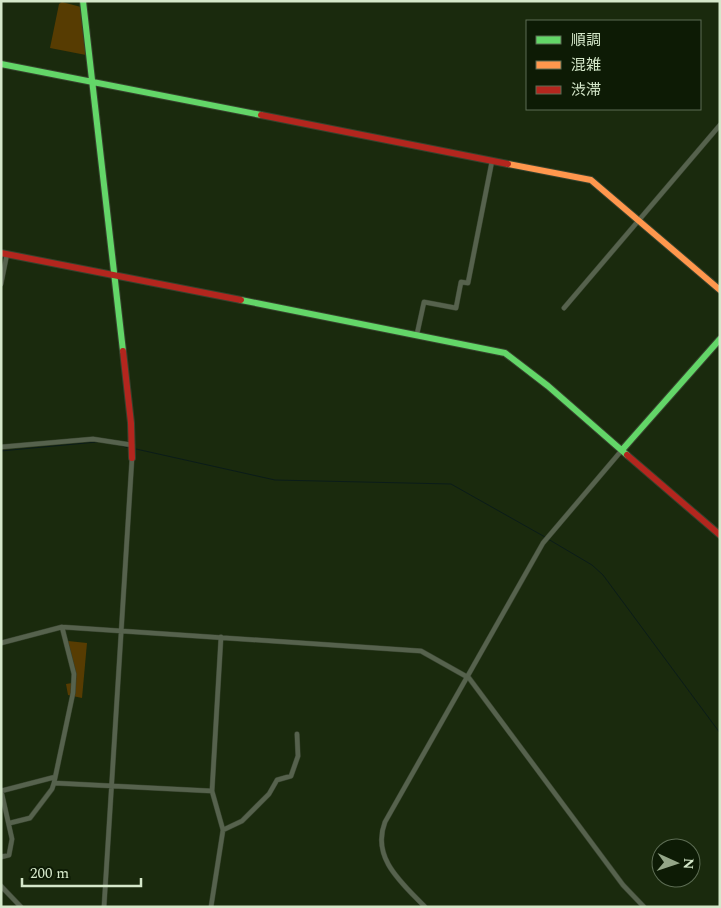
<svg xmlns="http://www.w3.org/2000/svg" width="721" height="908" font-family="Spectral,'Noto Sans JP',serif">
	<style>
		.green { fill: #573c02 }
		.lines { fill: none; stroke-linecap: round; stroke-linejoin: round }
		.stream { stroke: #0b1c19; stroke-width: 1 }
		.street-casing { stroke: #36422d; stroke-width: 5.5 }
		.fast-casing { stroke: #36422d; stroke-width: 8 }
		.slow-casing { stroke: #36422d; stroke-width: 8 }
		.jam-casing { stroke: #36422d; stroke-width: 8 }
		.street { stroke: #56624d; stroke-width: 4.5 }
		.fast { stroke: #63d668; stroke-width: 6 }
		.slow { stroke: #ff974d; stroke-width: 6 }
		.jam { stroke: #b3261e; stroke-width: 6 }
	</style>
	<rect width="100%" height="100%" fill="#1a2a0d"/>
	<path class="green" d="M62,2l19,5 5,48 -36,-7 9,-44z
		M68,641l19,2 -5,55 -14,-3 -2,-11 6,-1c1,-14 -6,-28 -4,-42z"/>
	<g class="lines">
		<path class="stream" d="M119,445l10,3
			M136,449l139,31 176,4 94,53
			M1,451l96,-9
			M548,539l44,26 11,10 117,158"/>
		<g class="street-casing">
			<path id="street" d="M1,284l6,-30
				M564,308l156,-183
				M417,334l7,-32 32,6 5,-26 7,1 24,-122
				M1,447l92,-8 39,6
				M1,643l61,-16 359,24 48,27 154,207 21,22
				M54,783l158,8
				M1,790l11,49 -3,16 -8,2
				M1,791l54,-14
				M10,823l20,-5 22,-29 2,-6 19,-90 1,-19 -12,-47
				M223,830l19,-9 27,-27 8,-14 14,-4 7,-20 -1,-22
				M1,886l20,21
				M104,907l28,-449
				M211,907l12,-77 -11,-39 9,-154
				M425,907c-23,-24 -54,-49 -40,-85l158,-279 79,-93"/>
		</g>
		<g class="fast-casing">
			<path id="fast" d="M83,1l40,350
				M1,64l260,51
				M241,300l264,53 43,33 79,69
				M622,450l98,-111"/>
		</g>
		<g class="slow-casing">
			<path id="slow" d="M508,164l83,16 129,110"/>
		</g>
		<g class="jam-casing">
			<path id="jam" d="M261,115l247,49
				M1,253l240,47
				M123,351l8,72 1,35
				M627,455l93,80"/>
		</g>
		<use href="#street" class="street"/>
		<use href="#fast" class="fast"/>
		<use href="#slow" class="slow"/>
		<use href="#jam" class="jam"/>
	</g>
	<rect width="721" height="908" fill="none" stroke="#d5e8ca" stroke-width="5"/>
	<rect x="526" y="20" width="175" height="90" fill="#0d1b05" stroke="#5d6d54"/>
	<rect x="536" y="36" width="25" height="8" fill="#63d668" stroke="#5d6d54"/>
	<text x="571" y="45" font-size="15" fill="#d5e8ca">順調</text>
	<rect x="536" y="61" width="25" height="8" fill="#ff974d" stroke="#5d6d54"/>
	<text x="571" y="70" font-size="15" fill="#d5e8ca">混雑</text>
	<rect x="536" y="86" width="25" height="8" fill="#b3261e" stroke="#5d6d54"/>
	<text x="571" y="95" font-size="15" fill="#d5e8ca">渋滞</text>
	<g transform="translate(676 863) rotate(93)"><circle r="24" fill="#0d1b05" stroke="#5d6d54"/>
	<path d="M0-4L9 19L0 12L-9 19Z" fill="#94a688"/>
	<text y="-8" font-size="14" font-weight="bold" text-anchor="middle" fill="#d5e8ca">N</text>
	</g>
	<path d="M22 878v8h119v-8" fill="none" stroke="#d5e8ca" stroke-width="2.5"/>
	<text x="30" y="878" font-size="15" fill="#d5e8ca" stroke="#0d1b05" stroke-width="4" paint-order="stroke">200 m</text>
</svg>
